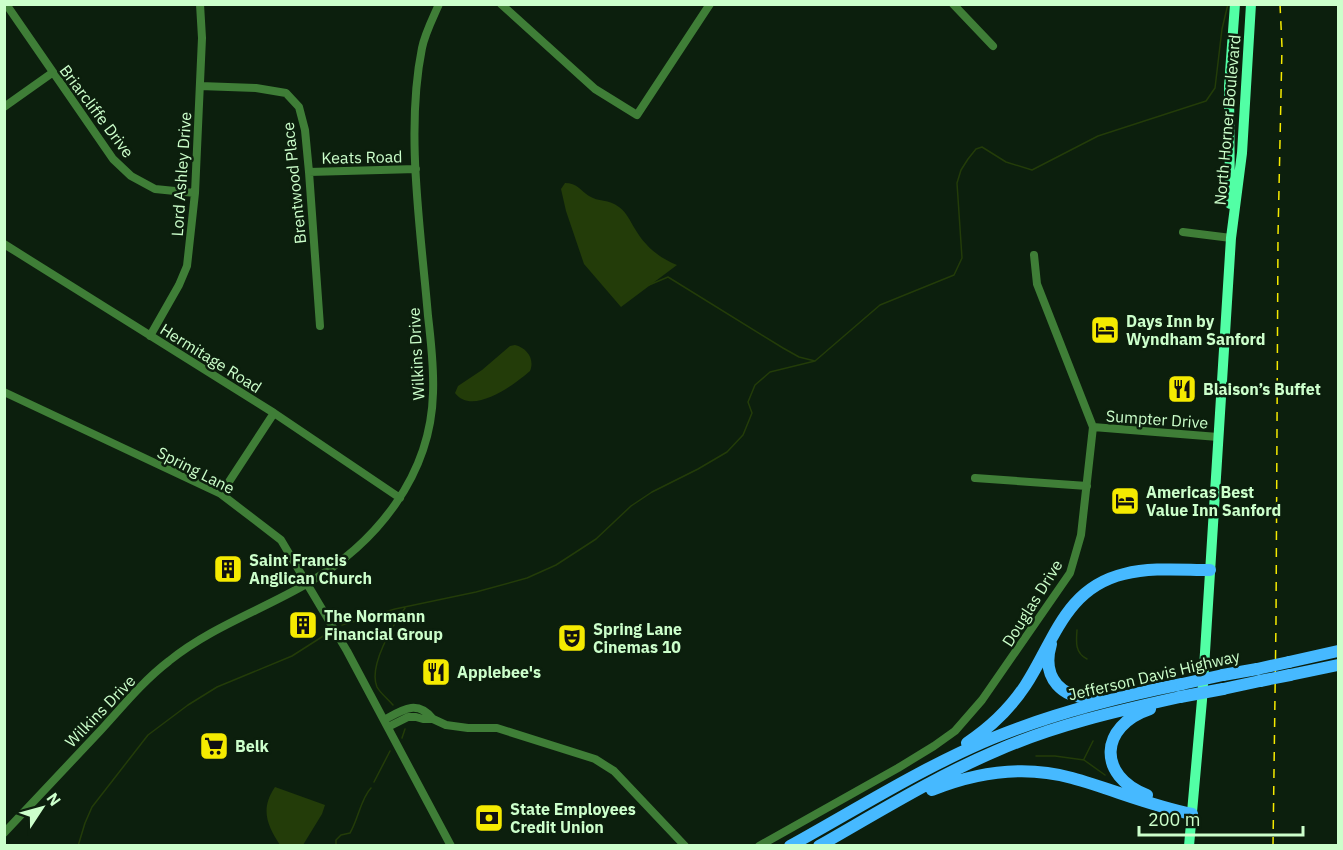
<svg xmlns="http://www.w3.org/2000/svg" width="1343" height="850" font-family="'IBM Plex Sans',sans-serif">
	<style>
		.water { fill: #233c09 }
		.lines { fill: none; stroke-linecap: round; stroke-linejoin: round }
		.stream { stroke: #233c09; stroke-width: 1.5 }
		.minor { stroke: #3f7e37; stroke-width: 8 }
		.major { stroke: #52ffa5; stroke-width: 10 }
		.highway { stroke: #46b9ff; stroke-width: 12 }
		.rail { stroke: #f5ea00; stroke-width: 1.5; stroke-dasharray: 9 8; stroke-linecap: butt }
		.highway-bridge { stroke: #46b9ff; stroke-width: 12 }
		.labels { text-anchor: middle; dominant-baseline: central; stroke-width: 5; stroke-linejoin: round; paint-order: stroke }
		.street-label { font-size: 16px; fill: #ccffcb; stroke: #0c1f0d }
		.poi-label { font-size: 16px; font-weight: bold; fill: #ccffcb; stroke: #0c1f0d; text-anchor: start }
	</style>
	<rect width="100%" height="100%" fill="#0c1f0d"/>
	<path class="water" d="M565,183c12,0 15,7 24,13 9,6 20,3 30,11 8,6 11,14 16,22 10,17 24,29 42,36l-56,42 -37,-43 -18,-53 -5,-22z
		M515,345c12,3 20,14 15,26 -16,14 -58,45 -75,22l3,-7 24,-16 28,-24z
		M275,787l50,18 -3,9 -19,31h-23c-13,-20 -20,-36 -5,-58z"/>
	<g class="lines">
		<path class="stream" d="M649,285l19,-8 115,71 16,9 16,4
			M342,625l53,-16 81,-17 51,-14 29,-13 40,-26 35,-33 21,-14 46,-23 29,-17 16,-17 9,-22 -4,-11 7,-17 15,-13 45,-11 65,-56 74,-30 8,-17 -5,-75 4,-13 7,-11 8,-10 6,-2 24,15 26,8 66,-34 108,-35 9,-13 7,-59 6,-25
			M1077,630c-1,12 -2,23 10,29
			M393,705c-4,-5 -13,-12 -16,-18 -9,-21 16,-62 28,-79
			M402,738l3,-9
			M1036,756h19l29,4 21,15
			M1084,759l9,-18
			M374,782l16,-31
			M78,846l7,-23 7,-16 56,-72 40,-30 29,-18 75,-31 36,-23
			M336,846v-6l5,-5 9,-2c8,-13 11,-35 21,-45"/>
		<path class="minor" d="M6,4l107,155 18,17 24,13 40,4
			M501,4l94,85 42,26 73,-111
			M953,4l40,42
			M200,86l56,2 30,5 13,14 6,23 4,42 11,154
			M4,107l48,-34
			M309,172l107,-3
			M1183,232l48,6
			M4,244l270,169 126,85
			M150,336l29,-51 8,-19 8,-73 7,-155 -2,-34
			M4,392l217,102 60,46 66,111 104,195
			M1093,427l125,10
			M975,478l112,8
			M221,494l53,-81
			M384,720c18,-10 33,-21 49,-1
			M388,727l20,-10h8l7,2h10l13,6 22,3h29l98,31 19,12 71,75
			M4,833c32,-34 64,-68 96,-102 22,-24 43,-50 69,-70 42,-34 93,-51 139,-78 69,-40 123,-108 125,-190 1,-25 -2,-52 -5,-77 -7,-85 -23,-184 -6,-268 3,-15 11,-30 17,-44
			M759,846l139,-78 36,-22 21,-15 27,-31 88,-127 11,-38 12,-108 -56,-143 -3,-29"/>
		<path class="major" d="M1230,204l-1,-118 6,-82
			M1189,846l13,-146 29,-462 11,-85 9,-149"/>
		<path class="highway" d="M1051,644c-10,34 11,57 46,53
			M1289,662l49,-11
			M1223,675l34,-6
			M1290,675l48,-10
			M1223,689l37,-8
			M967,743c24,-16 42,-33 58,-57 29,-44 40,-98 99,-112 28,-7 58,-4 86,-4
			M932,790c45,-18 93,-25 140,-12 40,11 79,28 120,36
			M1147,795c-50,-19 -48,-69 3,-86
			M790,846c67,-37 133,-79 203,-108 61,-25 124,-41 189,-54
			M819,846c58,-33 116,-69 177,-95 59,-26 121,-40 184,-54"/>
		<path class="rail" d="M1273,846l3,-225 2,-385 4,-189 -2,-43"/>
		<path class="highway-bridge" d="M1257,669l32,-7
			M1260,681l30,-6
			M1182,684l41,-9
			M1180,697l43,-8"/>
	</g>
	<defs>
		<g id="hotel-square" transform="scale(1.5)"><rect x="-9" y="-9" width="18" height="18" rx="4" fill="#f5ea00" stroke="#0c1f0d"/><path d="M-6-4.5h1.5V1H6V5H4.5V3h-9V5H-6ZM-4 0a1.8 1.8 0 1 1 3.6 0ZM.5 0V-2.5h3Q6-2.5 6 0Z" fill="#111"/></g>
		<g id="restaurant-square" transform="scale(1.5)"><rect x="-9" y="-9" width="18" height="18" rx="4" fill="#f5ea00" stroke="#0c1f0d"/><path d="M-5-6h1v4h1v-4h1v4h1v-4h1v5L-1.5 .5V6h-2V.5L-5-1ZM5-6V6H3V1.5H1.5Q1.5-4 5-6Z" fill="#111"/></g>
		<g id="building-square" transform="scale(1.5)"><rect x="-9" y="-9" width="18" height="18" rx="4" fill="#f5ea00" stroke="#0c1f0d"/><path d="M-4-6H4V6H1V3H-1V6H-4ZM-2.5-4.3h1.7v1.8h-1.7ZM.8-4.3h1.7v1.8H.8ZM-2.5-1h1.7V.8h-1.7ZM.8-1h1.7V.8H.8Z" fill="#111"/></g>
		<g id="theatre-square" transform="scale(1.5)"><rect x="-9" y="-9" width="18" height="18" rx="4" fill="#f5ea00" stroke="#0c1f0d"/><path d="M-5-5.5Q0-4 5-5.5V0Q5 5 0 6Q-5 5-5 0ZM-3.3-2.5H-1v1.5H-3.3ZM1-2.5H3.3v1.5H1ZM-2.8 1Q0 5.5 2.8 1Z" fill="#111"/></g>
		<g id="supermarket-square" transform="scale(1.5)"><rect x="-9" y="-9" width="18" height="18" rx="4" fill="#f5ea00" stroke="#0c1f0d"/><path d="M-6-5.5h2.5l.6 2H6L4.5 2H-2.5L-4.4-4H-6ZM-1.5 3.2a1.3 1.3 0 1 0 .1 0ZM3 3.2a1.3 1.3 0 1 0 .1 0Z" fill="#111"/></g>
		<g id="bank-square" transform="scale(1.5)"><rect x="-9" y="-9" width="18" height="18" rx="4" fill="#f5ea00" stroke="#0c1f0d"/><path d="M-6-4H6V4H-6ZM0-2.3a2.3 2.3 0 1 0 0 4.6a2.3 2.3 0 1 0 0-4.6Z" fill="#111"/></g>
	</defs>
	<g fill-rule="evenodd">
		<use href="#hotel-square" x="1105" y="330"/>
		<use href="#restaurant-square" x="1182" y="389"/>
		<use href="#hotel-square" x="1125" y="501"/>
		<use href="#building-square" x="228" y="569"/>
		<use href="#building-square" x="303" y="625"/>
		<use href="#theatre-square" x="572" y="638"/>
		<use href="#restaurant-square" x="436" y="672"/>
		<use href="#supermarket-square" x="214" y="746"/>
		<use href="#bank-square" x="489" y="818"/>
	</g>
	<g class="labels">
		<g class="street-label">
			<text transform="translate(97 111) rotate(53)">Briarcliffe Drive</text>
			<text transform="translate(1227 120) rotate(-85)">North Horner Boulevard</text>
			<text transform="translate(362 157) rotate(-1)">Keats Road</text>
			<text transform="translate(181 174) rotate(-86)">Lord Ashley Drive</text>
			<text transform="translate(294 183) rotate(-96)">Brentwood Place</text>
			<text transform="translate(416 354) rotate(-93)">Wilkins Drive</text>
			<text transform="translate(211 358) rotate(32)">Hermitage Road</text>
			<text transform="translate(1157 419) rotate(4)">Sumpter Drive</text>
			<text transform="translate(196 470) rotate(27)">Spring Lane</text>
			<text transform="translate(1032 603) rotate(-58)">Douglas Drive</text>
			<text transform="translate(1154 675) rotate(-13)">Jefferson Davis Highway</text>
			<text transform="translate(100 711) rotate(-46)">Wilkins Drive</text>
		</g>
		<g class="poi-label">
			<text x="1126" y="321">Days Inn by<tspan x="1126" dy="18">Wyndham Sanford</tspan></text>
			<text x="1203" y="389">Blaison’s Buffet</text>
			<text x="1146" y="492">Americas Best<tspan x="1146" dy="18">Value Inn Sanford</tspan></text>
			<text x="249" y="560">Saint Francis<tspan x="249" dy="18">Anglican Church</tspan></text>
			<text x="324" y="616">The Normann<tspan x="324" dy="18">Financial Group</tspan></text>
			<text x="593" y="629">Spring Lane<tspan x="593" dy="18">Cinemas 10</tspan></text>
			<text x="457" y="672">Applebee's</text>
			<text x="235" y="746">Belk</text>
			<text x="510" y="809">State Employees<tspan x="510" dy="18">Credit Union</tspan></text>
		</g>
	</g>
	<rect width="1343" height="850" fill="none" stroke="#ccffcb" stroke-width="12"/>
	<g transform="translate(42 808) rotate(54)" stroke="#0c1f0d" stroke-width="4.5" paint-order="stroke">
	<path d="M0-4.5L10 22L0 15L-10 22Z" fill="#ccffcb"/>
	<text y="-9" font-size="16" font-weight="bold" text-anchor="middle" fill="#ccffcb">N</text>
	</g>
	<path d="M1139 826v9h164v-9" fill="none" stroke="#ccffcb" stroke-width="3"/>
	<text x="1148" y="826" font-size="18" fill="#ccffcb" stroke="#0c1f0d" stroke-width="4.5" paint-order="stroke">200 m</text>
</svg>
